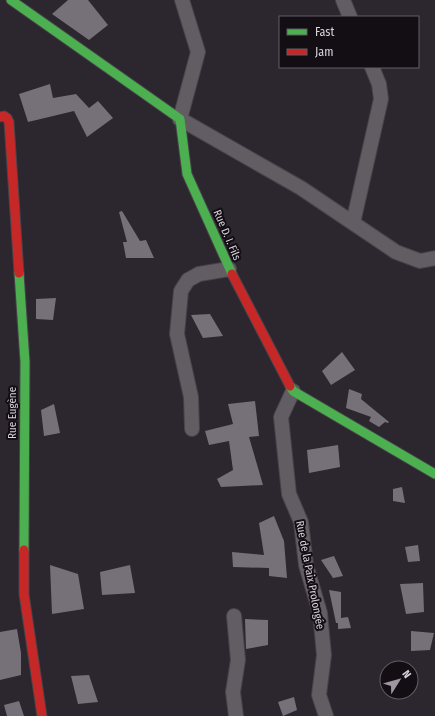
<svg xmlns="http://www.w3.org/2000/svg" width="435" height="716" font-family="'Fira Sans Condensed',sans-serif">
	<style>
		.building { fill: #767178 }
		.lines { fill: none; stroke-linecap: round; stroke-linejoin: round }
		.street-casing { stroke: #48424a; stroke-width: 16 }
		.fast-casing { stroke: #48424a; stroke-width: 11 }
		.jam-casing { stroke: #48424a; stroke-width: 11 }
		.street { stroke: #625d63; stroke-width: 14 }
		.fast { stroke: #4caf50; stroke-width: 9 }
		.jam { stroke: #c62828; stroke-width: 9 }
		.labels { text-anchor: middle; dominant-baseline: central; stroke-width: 4; stroke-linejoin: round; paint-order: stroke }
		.street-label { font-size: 11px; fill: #dbd3dd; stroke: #130e14 }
	</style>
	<rect width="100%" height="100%" fill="#2c262e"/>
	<path class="building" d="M68,0h20l20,25 -19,15 -37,-26z
		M50,84l3,14 23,-4 13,14 9,-7 15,17 -26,19 -13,-26 -46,11 -9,-28z
		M122,211l18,30 6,-1 8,18h-28l-3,-16h4l-8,-30z
		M56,298l-3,22 -17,-1v-20z
		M210,314l13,22 -20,2 -12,-23z
		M342,352l13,18 -24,15 -9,-14z
		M349,389l13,5 -1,5 28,23 -1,1 -3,-1 -6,5 -10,-6 2,-4 -25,-9z
		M255,401l4,35 -10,1 14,48 -42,2 -4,-8 16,-9 -4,-29 -20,4 -4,-14 28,-7 -5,-20z
		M54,404l6,29 -16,3 -3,-26z
		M338,445l2,22 -31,6 -2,-23z
		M402,487l3,16 -12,-2v-12z
		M274,516l10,25 3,37 -18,-2v-8l-36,-1 -1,-15 32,3 -5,-32z
		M418,545l2,16 -12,1 -3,-15z
		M334,556l9,20 -10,2 -12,-18z
		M50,565l28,9 6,35 -32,5z
		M130,565l5,28 -33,2 -2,-23z
		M423,583l1,29 -18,2 -6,-30z
		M329,590l12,2v26l7,-1 3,11 -13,1v-6h-2z
		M245,619l23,1v25l-22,4z
		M17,629l4,24v22l-21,5v-48z
		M411,631l23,2 -4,17 -19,1z
		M89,675l9,27 -20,2 -7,-28z
		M294,697l3,13 -14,6 -5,-14z
		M19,701l5,15h-17l-3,-11z"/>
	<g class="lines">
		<g class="street-casing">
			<path id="street" d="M182,0l16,52 -18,67 121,69 95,64 24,9 15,-3
				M343,0l7,17
				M353,223l28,-124 -2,-15 -7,-17
				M293,391l-12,26 8,77 12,28 5,43 14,48 4,42 -5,40 7,21
				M192,429l-1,-32 -14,-63 4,-43 7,-11 11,-6 30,-5
				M234,616l4,44 -5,32 3,24"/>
		</g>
		<g class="fast-casing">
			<path id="fast" d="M11,0l169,119 7,55 45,100
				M19,273l6,89 -1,188
				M290,386l3,5 142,83"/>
		</g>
		<g class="jam-casing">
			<path id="jam" d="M0,117l4,-1 3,2 2,4 10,151
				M232,274l58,112
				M24,550v44l18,122"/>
		</g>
		<use href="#street" class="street"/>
		<use href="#fast" class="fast"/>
		<use href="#jam" class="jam"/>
	</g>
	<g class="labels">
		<g class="street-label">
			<text transform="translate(227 235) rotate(67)">Rue D. I. Fils</text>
			<text transform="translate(12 413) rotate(-90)">Rue Eugène</text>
			<text transform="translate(310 575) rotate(79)">Rue de la Paix Prolongée</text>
		</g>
	</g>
	<rect x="279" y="16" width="140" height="52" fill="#130e14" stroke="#635d64"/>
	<rect x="287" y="29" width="20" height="6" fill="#4caf50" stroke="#635d64"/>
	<text x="315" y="36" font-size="12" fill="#dbd3dd">Fast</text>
	<rect x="287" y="49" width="20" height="6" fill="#c62828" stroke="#635d64"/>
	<text x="315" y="56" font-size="12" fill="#dbd3dd">Jam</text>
	<g transform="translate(399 680) rotate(53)"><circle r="19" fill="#130e14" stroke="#635d64"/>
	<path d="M0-3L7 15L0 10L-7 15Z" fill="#9e96a0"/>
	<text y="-6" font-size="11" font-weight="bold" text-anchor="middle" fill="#dbd3dd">N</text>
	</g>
</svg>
